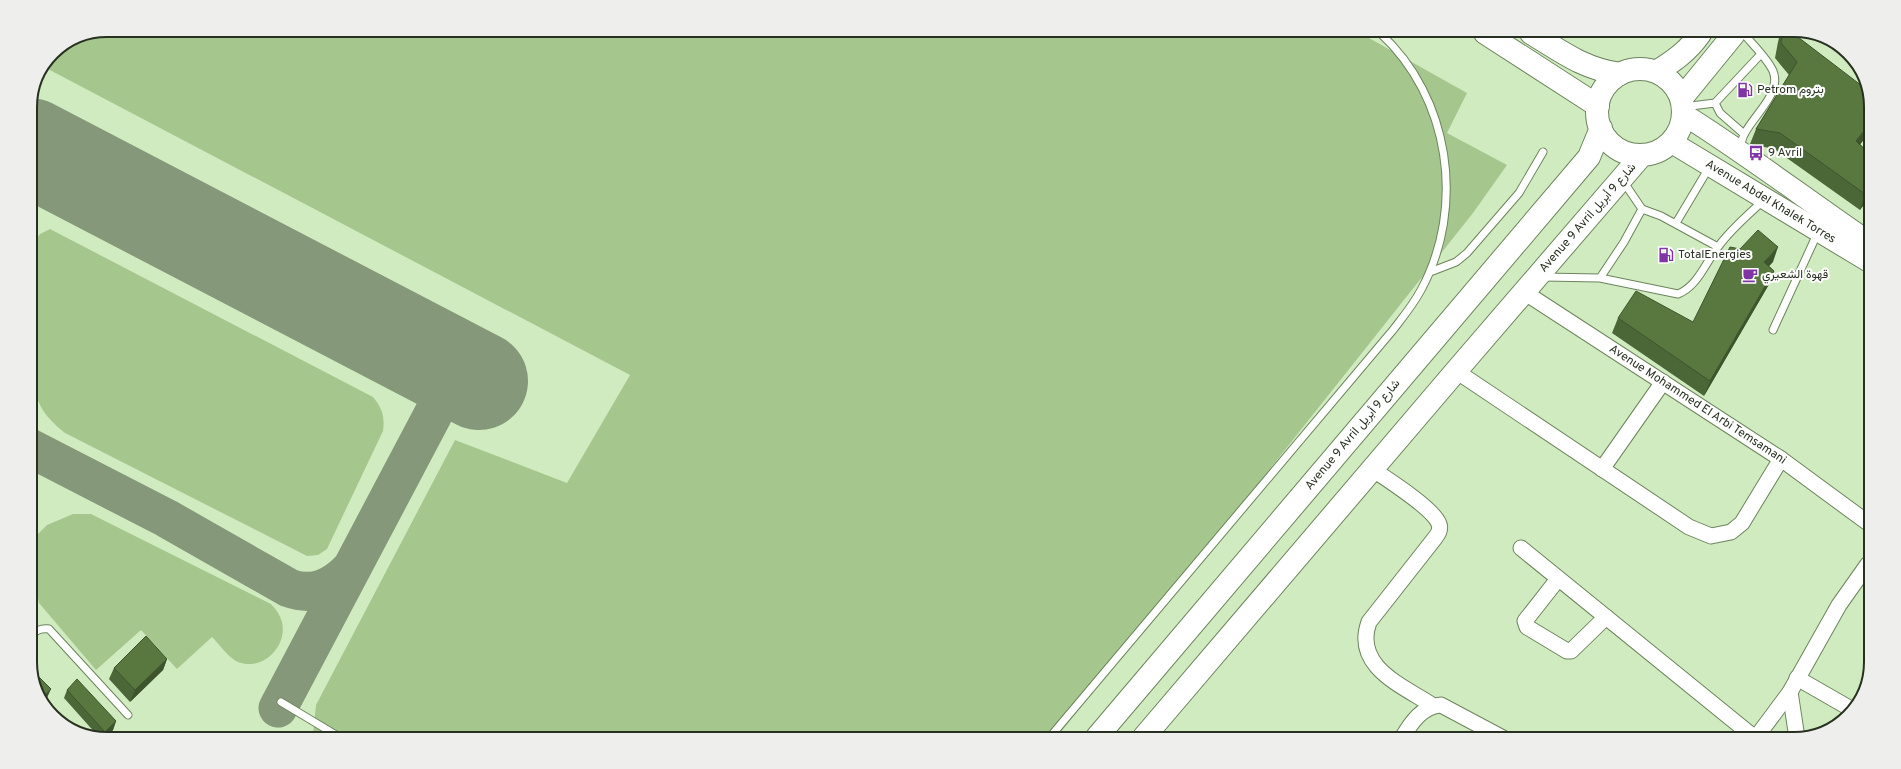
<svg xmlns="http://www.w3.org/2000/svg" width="1901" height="769" font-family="Overpass,Vazirmatn,sans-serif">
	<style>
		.green { fill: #a5c78e }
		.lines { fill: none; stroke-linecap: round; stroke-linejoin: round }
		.taxiway { stroke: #86987a; stroke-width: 39 }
		.runway { stroke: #86987a; stroke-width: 98 }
		.service-casing { stroke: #6d845d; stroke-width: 9 }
		.minor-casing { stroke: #6d845d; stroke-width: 17 }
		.secondary-casing { stroke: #6d845d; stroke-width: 23 }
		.primary-casing { stroke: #6d845d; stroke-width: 24 }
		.trunk-casing { stroke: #6d845d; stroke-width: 24 }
		.service { stroke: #fff; stroke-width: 7 }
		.minor { stroke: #fff; stroke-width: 15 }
		.secondary { stroke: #fff; stroke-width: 21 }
		.primary { stroke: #fff; stroke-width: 22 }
		.trunk { stroke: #fff; stroke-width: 22 }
		.wall { fill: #4c6737 }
		.shaded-wall { fill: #3e542d }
		.building { fill: #587840; stroke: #3e542d }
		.labels { text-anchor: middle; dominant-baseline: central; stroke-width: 4; stroke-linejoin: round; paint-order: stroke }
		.poi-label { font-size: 12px; fill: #283121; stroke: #fff; text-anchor: start }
		.street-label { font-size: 12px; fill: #283121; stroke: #fff }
		.rim { fill: none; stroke: #283121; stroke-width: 2 }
	</style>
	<rect width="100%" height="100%" fill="#d1ebc0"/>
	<path class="green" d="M107,30l1253,3 107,60 -20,40 60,32 -34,48 -416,524 -744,-2 3,-30 139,-265 112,43 63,-108 -584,-307 7,-16 24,-16z
		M50,229l323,168c9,11 12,19 10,34l-56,118 -9,6 -11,1 -242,-123c-17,-14 -24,-22 -31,-43l-4,-134 2,-12 8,-10z
		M73,514h18l180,90c5,5 9,11 11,18 6,26 -22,51 -46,39 -9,-5 -17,-17 -24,-24l-35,32 -36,-39 -45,40 -57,-67 -9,-45v-16l17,-17z"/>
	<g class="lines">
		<path class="taxiway" d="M30,186l27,-11 19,-4
			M30,448l136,70 123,70c25,9 45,-1 62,-19
			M278,708l179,-339"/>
		<path class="runway" d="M30,147l449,234"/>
		<g class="service-casing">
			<path id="service" d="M1715,103l5,10 24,21
				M1683,107l32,-4 46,-49
				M1740,148c1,-5 2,-10 5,-15 9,-18 37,-40 28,-62 -6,-13 -20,-26 -29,-37
				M1623,181l19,28 19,7 57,31
				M1676,223l34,-57
				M1430,272l26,-10 11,-9 52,-60 24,-41
				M1543,277l57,1 78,16c20,-8 27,-31 40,-47 13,-18 30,-32 46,-47
				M1600,278l24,-36 18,-33
				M1773,330l45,-98
				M30,636c6,-6 11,-8 19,-7l79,86
				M281,702l55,33
				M1050,737l343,-407c10,-13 20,-25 28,-40 45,-83 29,-193 -41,-257"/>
		</g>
		<g class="minor-casing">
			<g id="minor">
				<path id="s1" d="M1524,292l257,167 87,64"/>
				<path d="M1456,371l233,156 22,9 20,-4 11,-9 39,-64"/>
				<path d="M1372,469c15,10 62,40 67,55 2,6 -1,10 -4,14l-66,84c-16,44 32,63 63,83"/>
				<path d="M1602,469l61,-87"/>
				<path d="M1521,548l234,190"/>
				<path d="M1558,579l-33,42 2,6 40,24h4l35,-34"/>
				<path d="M1797,678l54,31"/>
				<path d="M1790,692l7,46"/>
				<path d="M1402,738c9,-15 20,-32 39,-33l62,33"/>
				<path d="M1755,739l35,-47 49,-87 29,-41"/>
			</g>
		</g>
		<g class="secondary-casing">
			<g id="secondary">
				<path d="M1683,114c64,40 124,86 187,129"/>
				<path id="s2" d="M1671,142l199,120"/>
			</g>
		</g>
		<g class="primary-casing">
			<path id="primary" d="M1485,33l113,73
				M1531,33c31,19 53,36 89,41"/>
		</g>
		<g class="trunk-casing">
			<path id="trunk" d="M1597 112a43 43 0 1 1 86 0a43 43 0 1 1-86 0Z
				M1656,72c18,-11 32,-21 44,-38
				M1681,99l53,-65
				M1097,737l492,-580 12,-29
				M1144,737l312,-366 186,-216"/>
		</g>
		<use href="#service" class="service"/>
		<use href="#minor" class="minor"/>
		<use href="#secondary" class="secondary"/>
		<use href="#primary" class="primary"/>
		<use href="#trunk" class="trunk"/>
	</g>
	<path class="wall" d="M1780,34h14l77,67v29l-11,14 10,10v42l-10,14 -86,-61 -24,-5 6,-15 33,-54 -14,-17 3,-16z
		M1773,262l-4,4 5,5 -6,15 -64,110 -92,-63 6,-15 75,4z
		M167,659l-4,11 -33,32 -21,-23 5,-11z
		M67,690l49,31 -3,9 -5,5h-11l-33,-37z"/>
	<path class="shaded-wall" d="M1871,122v8l-20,27 5,-16z
		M1870,188v8l-10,14 5,-16z
		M1778,247l-5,15 -15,15 6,-15z
		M1774,271l-6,15 -64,110 6,-15z
		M167,659l-4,11 -33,32 5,-12z
		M51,689l-5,11 -2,3 -2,-5z
		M116,721l-3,9 -5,5h-4l1,-3z"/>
	<path class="building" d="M1782,34h12l72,55 5,12v21l-15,19 14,13v34l-5,6 -85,-61 -24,-4 41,-67 -16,-19z
		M1758,230l20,17 -14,15 10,9 -64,110 -92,-63 18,-27 57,31 37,-75 10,2z
		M146,636l21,23 -32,31 -21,-22z
		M39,677l12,12 -9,9 -7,-18z
		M77,679l39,42 -11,11 -38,-42z"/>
	<defs>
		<g id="fuel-bare" transform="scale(1.2)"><path d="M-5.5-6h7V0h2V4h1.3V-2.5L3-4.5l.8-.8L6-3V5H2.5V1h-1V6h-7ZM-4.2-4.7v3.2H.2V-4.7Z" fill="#8134a5" stroke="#fff" stroke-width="2.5" paint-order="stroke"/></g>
		<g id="bus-bare" transform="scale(1.2)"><path d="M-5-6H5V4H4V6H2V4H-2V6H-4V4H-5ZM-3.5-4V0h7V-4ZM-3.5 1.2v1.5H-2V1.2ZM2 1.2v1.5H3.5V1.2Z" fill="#8134a5" stroke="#fff" stroke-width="2.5" paint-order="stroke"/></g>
		<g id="cafe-bare" transform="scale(1.2)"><path d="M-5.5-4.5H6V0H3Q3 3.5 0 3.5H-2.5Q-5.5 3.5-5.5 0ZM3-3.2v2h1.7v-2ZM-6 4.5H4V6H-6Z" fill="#8134a5" stroke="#fff" stroke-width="2.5" paint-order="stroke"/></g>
	</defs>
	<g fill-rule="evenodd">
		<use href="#fuel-bare" x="1745" y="90"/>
		<use href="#bus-bare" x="1756" y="153"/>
		<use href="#fuel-bare" x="1666" y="255"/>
		<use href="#cafe-bare" x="1750" y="275"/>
	</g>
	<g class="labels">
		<g class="poi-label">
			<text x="1757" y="90">Petrom بتروم</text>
			<text x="1768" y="153">9 Avril</text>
			<text x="1678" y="255">TotalEnergies</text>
			<text x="1762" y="275">قهوة الشعيري</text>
		</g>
		<g class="street-label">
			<text stroke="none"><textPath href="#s2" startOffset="116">Avenue Abdel Khalek Torres</textPath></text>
			<text transform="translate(1588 218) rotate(-49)">Avenue 9 Avril شارع 9 أبريل</text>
			<text stroke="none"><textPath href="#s1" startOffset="207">Avenue Mohammed El Arbi Temsamani</textPath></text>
			<text transform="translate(1353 435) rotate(-50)">Avenue 9 Avril شارع 9 أبريل</text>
		</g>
	</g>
	<path d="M0 0H1901V769H0ZM107 37H1794A70 70 0 0 1 1864 107V662A70 70 0 0 1 1794 732H107A70 70 0 0 1 37 662V107A70 70 0 0 1 107 37Z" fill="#eeefed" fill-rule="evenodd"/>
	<path class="rim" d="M107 37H1794A70 70 0 0 1 1864 107V662A70 70 0 0 1 1794 732H107A70 70 0 0 1 37 662V107A70 70 0 0 1 107 37Z"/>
</svg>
